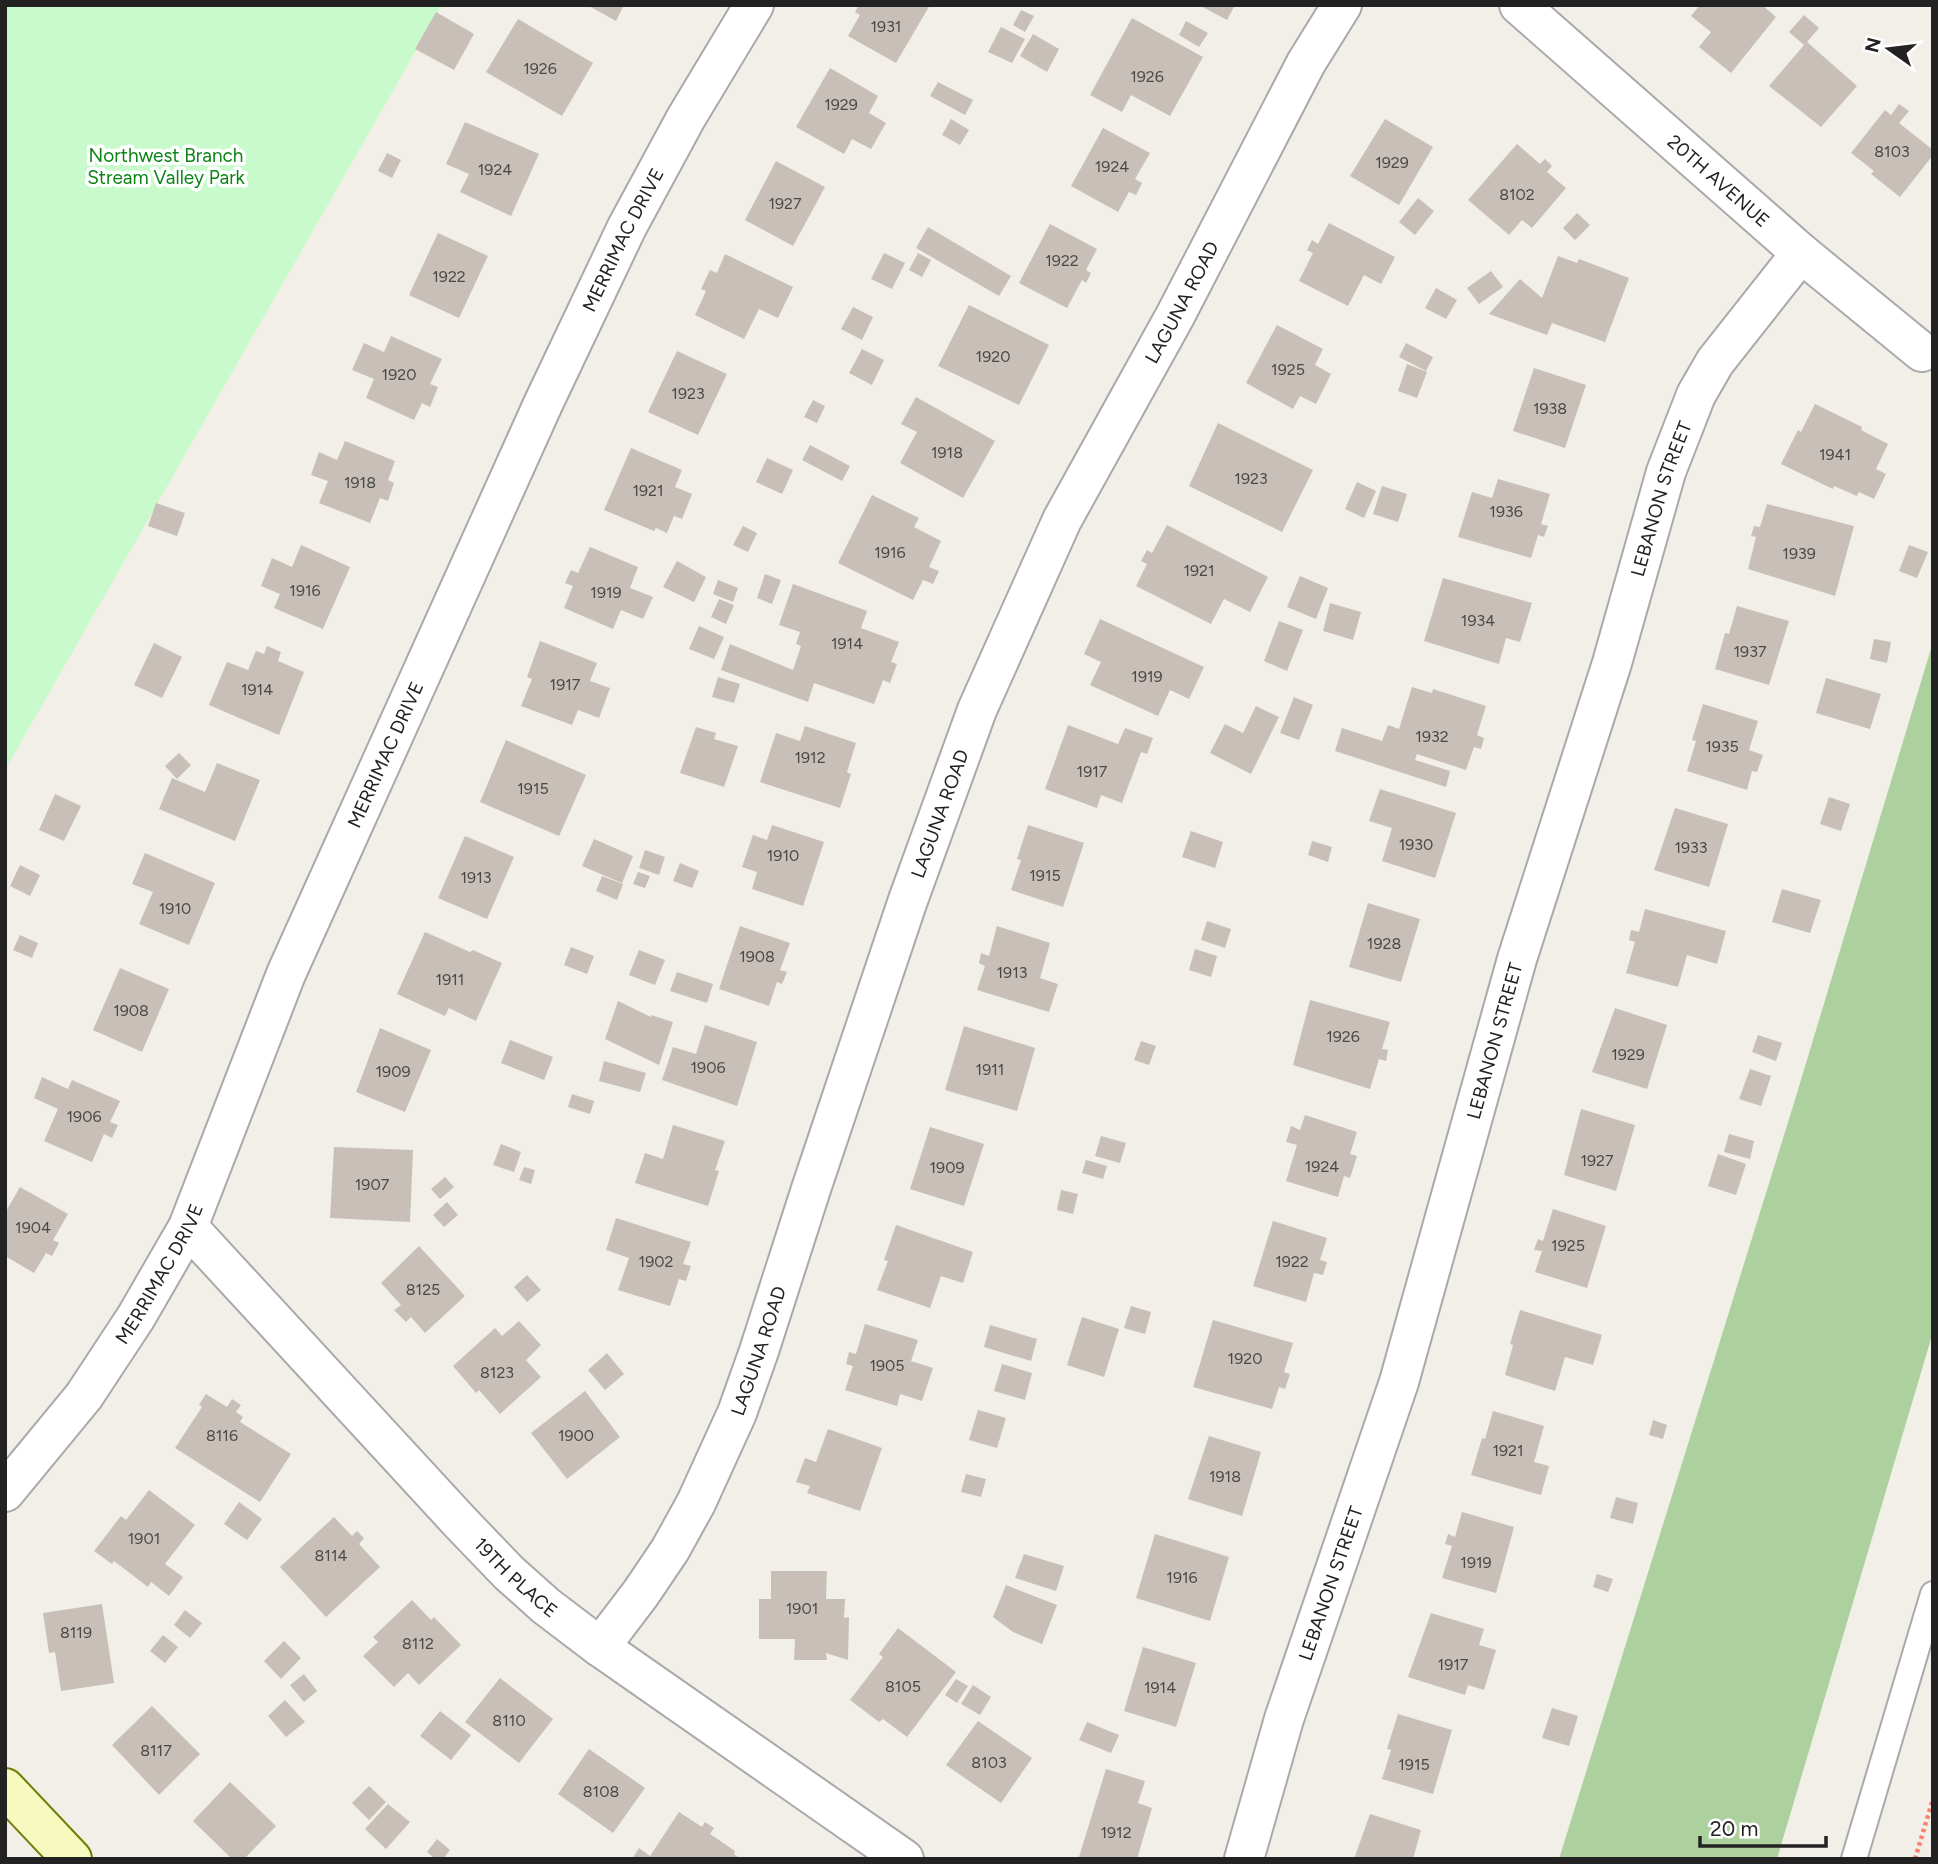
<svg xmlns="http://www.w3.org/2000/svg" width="1938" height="1864" font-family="Figtree,sans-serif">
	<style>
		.forest { fill: #add19e }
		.park { fill: #c8facc }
		.building { fill: #c7bfb8 }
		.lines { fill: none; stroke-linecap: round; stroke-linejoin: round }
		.service-casing { stroke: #a9a9a9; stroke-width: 28 }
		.minor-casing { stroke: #a9a9a9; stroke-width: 42 }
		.secondary-casing { stroke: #707d05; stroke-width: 42 }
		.path { stroke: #fa8072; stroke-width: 4.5; stroke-dasharray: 3.5 3.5; stroke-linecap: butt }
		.service { stroke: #fff; stroke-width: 24 }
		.minor { stroke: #fff; stroke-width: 38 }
		.secondary { stroke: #f7fabf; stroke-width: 38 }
		.labels { text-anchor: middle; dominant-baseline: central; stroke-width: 7; stroke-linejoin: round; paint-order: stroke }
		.number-label { font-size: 16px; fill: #4b4948 }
		.park-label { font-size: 19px; fill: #0c8416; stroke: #fff }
		.street-label { font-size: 19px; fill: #222; stroke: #fff }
	</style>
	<rect width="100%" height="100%" fill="#f2efe9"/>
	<path class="forest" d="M1933,642v690l-156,527h-218l235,-756z"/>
	<path class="park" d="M5,5h437l-437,765z"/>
	<path class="building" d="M587,5h37l-8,16z
		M859,5h71l-34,58 -48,-27 12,-21 -5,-3z
		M1199,5h36l-8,15z
		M1700,5h62l14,12 -45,56 -32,-26 12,-15 -20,-16z
		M1021,10l13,6 -9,16 -12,-7z
		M436,12l38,22 -20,36 -39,-21z
		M1804,15l15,13 -12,14 50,44 -36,41 -52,-41 35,-41 -15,-13z
		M1132,18l71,39 -33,59 -39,-21 -9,17 -32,-17z
		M518,19l75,44 -31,53 -76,-44z
		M1186,21l22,12 -9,14 -20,-12z
		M1001,27l24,12 -13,24 -24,-11z
		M1033,34l26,15 -12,23 -27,-16z
		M830,68l48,28 -9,17 17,10 -15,26 -19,-10 -8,15 -48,-27z
		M938,82l35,18 -8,15 -35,-19z
		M1899,104l10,7 -10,12 34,27v5l-33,42 -29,-23 3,-3 -23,-18 34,-43 6,5z
		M951,119l18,11 -9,15 -18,-10z
		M1385,119l48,28 -34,58 -49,-29z
		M465,122l74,32 -28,62 -51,-24 9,-18 -23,-10z
		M1103,128l47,25 -15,26 7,4 -6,12 -7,-3 -11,20 -47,-26z
		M1517,144l23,20 5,-5 7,7 -5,6 19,16 -34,40 -10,-8 -13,15 -41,-35z
		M387,153l14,7 -9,18 -14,-7z
		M776,161l49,26 -32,59 -48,-26z
		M1418,198l16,13 -19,24 -16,-13z
		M1577,213l13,12 -15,15 -12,-12z
		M1329,223l66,34 -14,27 -17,-9 -16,31 -49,-25 14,-28 -6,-3 5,-10 6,4z
		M1050,224l47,25 -11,21 5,3 -5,10 -4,-3 -15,28 -48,-25z
		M928,227l83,49 -12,20 -83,-48z
		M438,233l50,23 -29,62 -50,-23z
		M884,253l21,10 -13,26 -21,-10z
		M918,253l13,7 -9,17 -13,-7z
		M725,254l68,33 -15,31 -19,-9 -15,30 -49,-24 11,-24 -5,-2 9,-19 7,3z
		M1558,256l19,7 2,-4 50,19 -24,64 -53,-19 -5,12 -58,-21 31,-35 22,19z
		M1491,271l12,16 -24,17 -12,-16z
		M1436,288l21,12 -11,19 -21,-11z
		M969,305l80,40 -30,60 -81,-39z
		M853,307l20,10 -11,23 -21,-11z
		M1277,325l46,24 -8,16 16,9 -15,30 -16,-8 -7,13 -47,-26z
		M391,336l51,23 -12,25 8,3 -8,20 -8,-4 -8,17 -48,-22 8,-19 -22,-9 12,-27 20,9z
		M1406,343l27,14 -7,14 -27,-14z
		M862,349l22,11 -12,25 -23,-12z
		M677,351l50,23 -29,61 -50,-23z
		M1407,364l20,8 -10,26 -19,-7z
		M1534,368l52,17 -21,63 -52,-17z
		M916,397l79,44 -32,57 -63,-35 17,-31 -16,-8z
		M813,400l12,6 -8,17 -13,-6z
		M1815,404l47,23 -1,3 27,14 -12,25 10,5 -12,25 -15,-7 -2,4 -23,-10 -1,3 -52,-25 17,-34 3,2z
		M1218,423l95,47 -31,62 -93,-46z
		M345,441l50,20 -7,19 6,3 -6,18 -8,-3 -10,25 -51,-20 9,-22 -17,-6 8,-23 18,8z
		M810,445l40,21 -8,15 -40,-21z
		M631,448l51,22 -7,17 17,7 -10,25 -8,-3 -7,17 -11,-5 -2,3 -50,-21z
		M767,458l26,12 -11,24 -26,-12z
		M1498,479l52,15 -9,30 7,2 -4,11 -6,-2 -7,23 -73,-21 14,-45 20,6z
		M1357,482l19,9 -12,27 -19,-9z
		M1382,486l25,8 -9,28 -25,-8z
		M872,495l47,23 -5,9 27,14 -12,26 10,4 -6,13 -10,-4 -10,20 -75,-37z
		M156,503l29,10 -8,23 -29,-10z
		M1767,504l87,22 -19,70 -87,-27 8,-32 -5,-1 3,-10 6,1z
		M1167,525l101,52 -18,35 -26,-13 -13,25 -75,-38 11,-22 -6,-3 6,-11 5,3z
		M743,526l14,7 -9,19 -15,-7z
		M301,545l49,22 -27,62 -49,-21 6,-14 -19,-8 11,-28 20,9z
		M1909,545l19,7 -11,26 -18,-7z
		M590,547l48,20 -8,21 23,9 -10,22 -22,-9 -8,19 -49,-21 9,-22 -8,-3 6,-13 7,3z
		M677,561l29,16 -12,25 -31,-15z
		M765,574l16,6 -9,24 -15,-6z
		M1300,576l28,12 -12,31 -29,-12z
		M1443,578l89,25 -12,39 -14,-4 -7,26 -75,-23z
		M718,580l20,8 -5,14 -20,-8z
		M793,584l74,27 -6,17 38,14 -8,20 6,2 -7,19 -7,-3 -9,24 -60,-21 -6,19 -87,-32 9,-26 63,26 8,-24 -5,-2 4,-12 -21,-7z
		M719,599l15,6 -8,19 -15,-7z
		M1330,603l31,9 -8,28 -30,-9z
		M1737,606l52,15 -20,64 -54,-16 10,-36 4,1z
		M1100,619l104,48 -15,32 -19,-9 -12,26 -68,-31 11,-23 -17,-8z
		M1279,621l24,9 -16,41 -23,-10z
		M699,626l25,11 -10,22 -25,-10z
		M1874,639l17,3 -4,21 -17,-4z
		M540,641l57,22 -7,18 20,7 -11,30 -21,-8 -6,15 -51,-19 11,-27 -5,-2z
		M154,643l28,14 -20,41 -28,-13z
		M267,646l14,6 -3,9 26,11 -25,63 -70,-30 18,-43 21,8 8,-19 8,3z
		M718,677l22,7 -6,19 -22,-6z
		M1826,678l55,16 -11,35 -54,-16z
		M1412,687l20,6 1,-4 53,17 -9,29 7,3 -3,11 -7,-2 -8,23 -49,-16 -2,6 35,11 -4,16 -111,-36 7,-23 40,13 6,-16 11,4z
		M1294,697l19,8 -14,35 -19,-7z
		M1703,704l55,17 -9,29 14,5 -6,17 -5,-1 -5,19 -60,-19 9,-30 -4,-1z
		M1256,706l23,11 -28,57 -41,-21 15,-29 18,9z
		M1068,725l50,19 7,-16 28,10 -6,16 -6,-2 -19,51 -21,-8 -4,13 -52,-19z
		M805,726l51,17 -9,29 4,2 -11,34 -80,-26 16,-49 24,8z
		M696,727l20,6 -2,6 24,7 -14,41 -44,-14z
		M506,740l80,35 -27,61 -79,-34z
		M179,753l12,12 -14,14 -12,-13z
		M217,763l43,17 -25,61 -76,-32 13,-31 33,14z
		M1380,789l76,24 -21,65 -53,-17 10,-33 -23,-7z
		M55,794l26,12 -17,35 -25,-11z
		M1829,797l21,7 -9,27 -21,-7z
		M1675,808l53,16 -19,63 -55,-17z
		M772,825l52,17 -21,64 -51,-17 5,-17 -15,-5 11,-32 14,5z
		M1028,825l56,18 -21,64 -52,-17 10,-30 -4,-1z
		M1191,831l32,11 -8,26 -33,-11z
		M465,836l49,21 -27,62 -49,-21z
		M594,839l39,17 -11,27 -40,-17z
		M1312,841l20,6 -4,15 -20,-7z
		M645,850l20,7 -6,18 -20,-7z
		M145,853l70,30 -26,62 -50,-21 14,-32 -21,-8z
		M680,863l19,8 -7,17 -19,-7z
		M20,865l20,10 -10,21 -20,-10z
		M638,872l12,4 -5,12 -12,-4z
		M602,876l21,8 -6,16 -21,-9z
		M1782,889l39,11 -11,33 -38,-11z
		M1368,903l52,16 -19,63 -52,-15z
		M1645,909l81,22 -9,33 -30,-9 -9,32 -52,-14 9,-31 -6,-2 2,-10 8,2z
		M1207,921l24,8 -6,19 -24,-8z
		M740,926l50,17 -10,27 7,2 -5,12 -5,-2 -8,24 -50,-17z
		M997,926l53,17 -10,35 18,6 -9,28 -72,-22 8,-24 -6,-3 2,-10 8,3z
		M425,932l45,20 3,-2 29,13 -26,58 -27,-13 -4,8 -48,-22z
		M20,935l18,8 -6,15 -19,-8z
		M571,947l23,9 -7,18 -23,-9z
		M1195,949l22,7 -6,21 -22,-7z
		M639,950l26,10 -10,25 -26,-10z
		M120,968l49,21 -27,63 -49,-22z
		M677,972l36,12 -6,19 -37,-12z
		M1310,1000l80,22 -8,27 6,1 -2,11 -7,-2 -9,30 -77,-24z
		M618,1001l33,16v-2l22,7 -14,43 -54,-26z
		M1615,1008l52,17 -20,64 -55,-17z
		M705,1025l52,17 -20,64 -75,-26 11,-33 23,7z
		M964,1026l71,22 -18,63 -72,-21z
		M380,1028l51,22 -26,62 -49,-20z
		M1758,1035l24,8 -6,18 -24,-9z
		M510,1040l43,17 -9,23 -43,-17z
		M1141,1041l15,5 -7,19 -15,-5z
		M604,1061l42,12 -6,19 -41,-11z
		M1750,1069l21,7 -10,30 -22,-7z
		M42,1077l26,12 4,-9 48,21 -10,21 8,3 -6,13 -8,-4 -12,28 -48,-21 14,-32 -24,-11z
		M572,1094l22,7 -4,13 -22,-7z
		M1581,1109l54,16 -19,66 -52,-16z
		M1305,1115l52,17 -7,22 7,2 -7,22 -6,-2 -6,21 -52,-16 11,-36 -11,-3 5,-16 9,4z
		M673,1125l52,16 -10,29 4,1 -11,35 -73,-23 10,-30 18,6z
		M930,1127l54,17 -20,62 -54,-17z
		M1729,1134l25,7 -4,18 -26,-7z
		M1101,1136l25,7 -6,20 -25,-7z
		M501,1144l20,8 -7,20 -21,-7z
		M334,1147l79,3 -3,72 -80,-4z
		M1718,1154l28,10 -10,31 -28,-9z
		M1086,1160l21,6 -4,13 -21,-6z
		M524,1167l11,3 -4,14 -12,-4z
		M445,1177l9,10 -14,12 -9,-10z
		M20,1187l48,27 -15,26 6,3 -7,13 -6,-3 -12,20 -29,-17v-43z
		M1061,1190l17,4 -5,20 -16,-4z
		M447,1202l11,13 -14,12 -11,-12z
		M1553,1209l53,17 -19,62 -52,-16 7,-21 -8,-1 4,-11 5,2z
		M616,1218l75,24 -8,22 8,2 -5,15 -7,-2 -9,27 -52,-16 11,-32 -23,-8z
		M1273,1221l54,17 -7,22 7,2 -4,13 -9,-2 -8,29 -53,-16z
		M896,1225l77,27 -10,31 -22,-7 -11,32 -53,-18 11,-29 -4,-1z
		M419,1246l46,50 -40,37 -14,-16 -5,5 -12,-12 7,-5 -20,-22z
		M527,1275l14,15 -14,12 -13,-15z
		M1131,1306l20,6 -6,22 -21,-6z
		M1520,1310l82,25 -9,30 -28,-8 -10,34 -50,-16 8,-30 -3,-1z
		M1082,1317l37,12 -15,48 -37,-12z
		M1213,1320l80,23 -9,29 6,2 -5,15 -6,-2 -7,22 -79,-22z
		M519,1321l22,24 -15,15 15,17 -41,37 -21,-24 -3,3 -23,-27 42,-38 7,8z
		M865,1324l53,16 -7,21 22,7 -11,33 -22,-7 -3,12 -52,-16 8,-24 -7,-2 3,-12 7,2z
		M990,1325l47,14 -6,22 -47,-14z
		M607,1353l17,21 -19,16 -17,-20z
		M1002,1364l30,9 -7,27 -31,-9z
		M585,1391l35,46 -53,42 -36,-46z
		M206,1394l21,13 5,-8 9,6 -5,7 7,5 -3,5 51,32 -31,48 -85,-54 27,-41 -3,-2z
		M978,1410l28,8 -9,30 -28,-8z
		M1493,1411l51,15 -10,36 15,4 -8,29 -70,-20 11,-37 3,1z
		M1653,1420l14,5 -4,14 -14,-4z
		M828,1429l54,19 -22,63 -53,-18 3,-7 -14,-4 9,-24 11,4z
		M1209,1436l52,16 -19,64 -54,-17z
		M966,1474l20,5 -5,18 -20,-5z
		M149,1490l46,35 -30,39 18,13 -14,19 -18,-14 -3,5 -34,-26 -2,3 -18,-13 27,-35 5,4z
		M1616,1497l22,6 -5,21 -23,-6z
		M239,1502l23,17 -15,21 -23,-16z
		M1462,1512l52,15 -18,66 -54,-15 10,-32 -7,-2 3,-10 7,3z
		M334,1517l18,19 5,-5 7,7 -5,6 21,23 -54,50 -46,-50z
		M1155,1534l74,23 -19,64 -74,-23z
		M1024,1554l40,12 -8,25 -41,-13z
		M771,1571h56l-1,28h19l-1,19 5,-1 -1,43 -22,-7 1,7h-33l1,-21h-36v-40h12z
		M1597,1574l16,5 -5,13 -15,-5z
		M1006,1585l51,20 -15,39 -29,-12 -20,-15z
		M412,1600l19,20 3,-3 27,28 -42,40 -11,-12 -14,14 -31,-31 15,-14 -5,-5z
		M102,1604l12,79 -53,8 -6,-39 -6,1 -6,-40z
		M185,1610l17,13 -12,15 -16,-13z
		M1431,1613l53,16 -5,16 17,5 -12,40 -16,-5 -3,10 -57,-18z
		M898,1628l58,44 -49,65 -24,-18 -4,3 -29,-22 33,-43 -4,-3z
		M163,1635l15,12 -13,16 -15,-12z
		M284,1641l17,17 -20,21 -17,-18z
		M1143,1647l53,16 -20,64 -52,-16z
		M304,1674l13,17 -13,11 -14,-17z
		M500,1678l53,41 -34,44 -54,-41z
		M956,1679l12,7 -11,17 -12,-8z
		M973,1685l18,12 -11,18 -19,-11z
		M285,1700l20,22 -19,15 -18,-21z
		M152,1706l48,48 -41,41 -47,-50z
		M1552,1708l26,8 -9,30 -27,-8z
		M440,1711l31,24 -20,25 -31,-24z
		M1398,1714l54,16 -19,64 -51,-15 9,-29 -4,-1z
		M978,1721l54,37 -31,45 -55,-38z
		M1087,1722l32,13 -8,18 -32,-13z
		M589,1749l56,39 -32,45 -55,-39z
		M1106,1769l39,12 -7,22 14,5 -15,51 -58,-2z
		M230,1782l46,44 -32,33h-12l-39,-38z
		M369,1786l17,16 -17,18 -17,-17z
		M388,1804l22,18 -24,27 -21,-20z
		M679,1812l23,15 3,-5 9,6 -4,6 25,17 -1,3 6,5h-108l7,-11 11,8z
		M1370,1814l51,16 -8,29h-59z
		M437,1839l13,11 -7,9h-8l-8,-7z"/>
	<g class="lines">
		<g class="service-casing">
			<path id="service" d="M1854,1859l79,-265"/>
		</g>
		<g class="minor-casing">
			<g id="minor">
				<path id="s1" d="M1519,5l282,248 121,99"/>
				<path id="s2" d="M188,1227l272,295 49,51 37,33 54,41 304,212"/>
				<path id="s3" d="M5,1492l79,-96 52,-79 52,-90 98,-253 257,-570 84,-177 59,-109 68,-113"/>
				<path id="s4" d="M600,1647l41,-54 29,-43 26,-47 41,-90 22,-62 52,-162 96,-286 70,-193 85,-190 113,-204 131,-253 36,-58"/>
				<path id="s5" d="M1244,1859l40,-140 115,-337 118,-423 95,-296 54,-191 30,-77 19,-33 86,-109"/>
			</g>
		</g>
		<g class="secondary-casing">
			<path id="secondary" d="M5,1788l67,71"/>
		</g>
		<path class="path" d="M1915,1859l18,-60"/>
		<use href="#service" class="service"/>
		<use href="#minor" class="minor"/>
		<use href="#secondary" class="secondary"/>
	</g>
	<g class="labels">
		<g class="number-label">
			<text x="886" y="26">1931</text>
			<text x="540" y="68">1926</text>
			<text x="1147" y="76">1926</text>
			<text x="841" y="104">1929</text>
			<text x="1892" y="151">8103</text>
			<text x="1392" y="162">1929</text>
			<text x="1112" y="166">1924</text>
			<text x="495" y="169">1924</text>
			<text x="1517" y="194">8102</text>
			<text x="785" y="203">1927</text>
			<text x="1062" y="260">1922</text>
			<text x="449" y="276">1922</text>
			<text x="993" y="356">1920</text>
			<text x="1288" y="369">1925</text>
			<text x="399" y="374">1920</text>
			<text x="688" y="393">1923</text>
			<text x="1550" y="408">1938</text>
			<text x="947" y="452">1918</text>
			<text x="1835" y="454">1941</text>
			<text x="1251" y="478">1923</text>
			<text x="360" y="482">1918</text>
			<text x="648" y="490">1921</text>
			<text x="1506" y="511">1936</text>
			<text x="890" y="552">1916</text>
			<text x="1799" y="553">1939</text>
			<text x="1199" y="570">1921</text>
			<text x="305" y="590">1916</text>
			<text x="606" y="592">1919</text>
			<text x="1478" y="620">1934</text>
			<text x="847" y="643">1914</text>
			<text x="1750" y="651">1937</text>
			<text x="1147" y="676">1919</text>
			<text x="565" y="684">1917</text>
			<text x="257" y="689">1914</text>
			<text x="1432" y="736">1932</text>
			<text x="1722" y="746">1935</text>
			<text x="810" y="757">1912</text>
			<text x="1092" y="771">1917</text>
			<text x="533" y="788">1915</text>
			<text x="1416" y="844">1930</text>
			<text x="1691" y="847">1933</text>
			<text x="783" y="855">1910</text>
			<text x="1045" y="875">1915</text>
			<text x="476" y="877">1913</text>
			<text x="175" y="908">1910</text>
			<text x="1384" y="943">1928</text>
			<text x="757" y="956">1908</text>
			<text x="1012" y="972">1913</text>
			<text x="450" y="979">1911</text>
			<text x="131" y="1010">1908</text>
			<text x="1343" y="1036">1926</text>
			<text x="1628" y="1054">1929</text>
			<text x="708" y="1067">1906</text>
			<text x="990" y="1069">1911</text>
			<text x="393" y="1071">1909</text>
			<text x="84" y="1116">1906</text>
			<text x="1597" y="1160">1927</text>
			<text x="1322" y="1166">1924</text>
			<text x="947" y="1167">1909</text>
			<text x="372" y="1184">1907</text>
			<text x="33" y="1227">1904</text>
			<text x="1568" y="1245">1925</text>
			<text x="656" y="1261">1902</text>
			<text x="1292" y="1261">1922</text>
			<text x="423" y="1289">8125</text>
			<text x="1245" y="1358">1920</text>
			<text x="887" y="1365">1905</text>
			<text x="497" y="1372">8123</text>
			<text x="222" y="1435">8116</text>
			<text x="576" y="1435">1900</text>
			<text x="1508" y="1450">1921</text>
			<text x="1225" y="1476">1918</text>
			<text x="144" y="1538">1901</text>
			<text x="331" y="1555">8114</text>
			<text x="1476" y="1562">1919</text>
			<text x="1182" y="1577">1916</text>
			<text x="802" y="1608">1901</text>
			<text x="76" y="1632">8119</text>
			<text x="418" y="1643">8112</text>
			<text x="1453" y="1664">1917</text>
			<text x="903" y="1686">8105</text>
			<text x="1160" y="1687">1914</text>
			<text x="509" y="1720">8110</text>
			<text x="156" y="1750">8117</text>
			<text x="989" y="1762">8103</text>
			<text x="1414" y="1764">1915</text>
			<text x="601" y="1791">8108</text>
			<text x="1116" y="1832">1912</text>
		</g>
		<g class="park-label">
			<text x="166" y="155">Northwest Branch<tspan x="166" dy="22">Stream Valley Park</tspan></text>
		</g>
		<g class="street-label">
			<text stroke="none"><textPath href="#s1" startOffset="266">20TH AVENUE</textPath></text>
			<text stroke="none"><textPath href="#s3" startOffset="1402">MERRIMAC DRIVE</textPath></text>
			<text stroke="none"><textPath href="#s4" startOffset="1472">LAGUNA ROAD</textPath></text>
			<text stroke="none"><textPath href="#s5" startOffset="1423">LEBANON STREET</textPath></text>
			<text stroke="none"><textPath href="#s3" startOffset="835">MERRIMAC DRIVE</textPath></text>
			<text stroke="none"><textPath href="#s4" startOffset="905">LAGUNA ROAD</textPath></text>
			<text stroke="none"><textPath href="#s5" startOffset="856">LEBANON STREET</textPath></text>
			<text stroke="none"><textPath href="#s3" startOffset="268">MERRIMAC DRIVE</textPath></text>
			<text stroke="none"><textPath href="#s4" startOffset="338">LAGUNA ROAD</textPath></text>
			<text stroke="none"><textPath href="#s2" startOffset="480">19TH PLACE</textPath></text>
			<text stroke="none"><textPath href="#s5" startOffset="289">LEBANON STREET</textPath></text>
		</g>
	</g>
	<rect width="1938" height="1864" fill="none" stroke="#222222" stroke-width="14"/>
	<g transform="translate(1889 49) rotate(284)" stroke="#ffffff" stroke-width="5" paint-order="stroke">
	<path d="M0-5L12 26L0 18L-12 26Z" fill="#222222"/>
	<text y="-10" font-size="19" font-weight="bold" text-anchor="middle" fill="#222222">N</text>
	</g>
	<path d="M1700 1836v10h126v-10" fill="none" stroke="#222222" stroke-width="3.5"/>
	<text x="1710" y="1836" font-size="21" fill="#222222" stroke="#ffffff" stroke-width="5" paint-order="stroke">20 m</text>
</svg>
